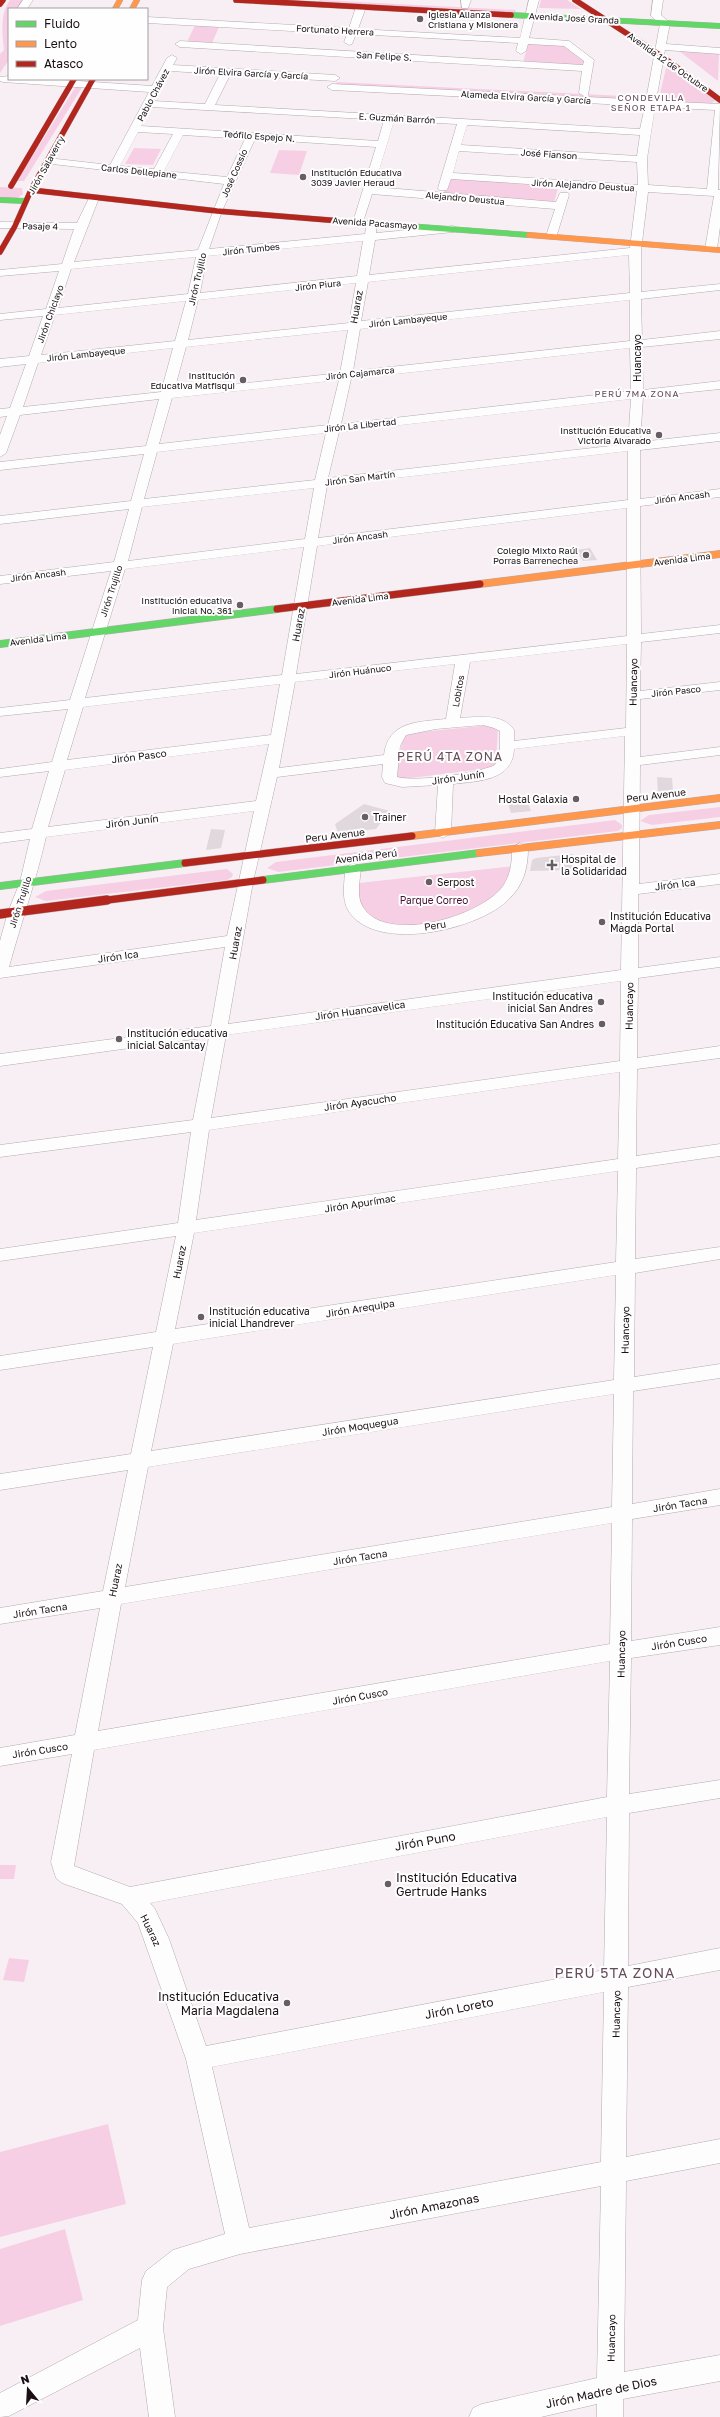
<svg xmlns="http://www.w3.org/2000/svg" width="720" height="2417" font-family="'Golos Text',sans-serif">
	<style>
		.green { fill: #f7cfe5 }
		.building { fill: #e1d8dd }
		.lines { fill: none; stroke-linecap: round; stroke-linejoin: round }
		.street-casing { stroke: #b3aaaf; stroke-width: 1 }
		.fast-far1-casing { stroke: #b3aaaf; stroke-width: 6 }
		.fast-casing { stroke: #b3aaaf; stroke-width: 8 }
		.slow-far1-casing { stroke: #b3aaaf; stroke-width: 6 }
		.slow-casing { stroke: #b3aaaf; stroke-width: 8 }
		.jam-far2-casing { stroke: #b3aaaf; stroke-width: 6 }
		.jam-far1-casing { stroke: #b3aaaf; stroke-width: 8 }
		.jam-casing { stroke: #b3aaaf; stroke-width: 10 }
		.street { fill: #fefdfd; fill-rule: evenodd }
		.fast-far1 { stroke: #63d668; stroke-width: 5.5 }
		.fast { stroke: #63d668; stroke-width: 7 }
		.slow-far1 { stroke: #ff974d; stroke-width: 5.5 }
		.slow { stroke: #ff974d; stroke-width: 7 }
		.jam-far2 { stroke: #b3261e; stroke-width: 5.5 }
		.jam-far1 { stroke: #b3261e; stroke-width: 7 }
		.jam { stroke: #b3261e; stroke-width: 9 }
		.poi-dot { fill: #675d62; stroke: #fefefe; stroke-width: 1.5 }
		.labels { text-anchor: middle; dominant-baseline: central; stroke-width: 4; stroke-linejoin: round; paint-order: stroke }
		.far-poi-label { font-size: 9px; fill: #190f14; stroke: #fefefe; text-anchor: end }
		.far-street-label { font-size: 9px; fill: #190f14; stroke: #fefefe }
		.far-neighbourhood-label { font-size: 9px; letter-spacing: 1px; fill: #644c59; stroke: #fefefe }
		.street-label { font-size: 10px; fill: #190f14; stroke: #fefefe }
		.poi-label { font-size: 10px; fill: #190f14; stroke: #fefefe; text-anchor: start }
		.park-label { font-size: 10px; fill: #471033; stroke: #fefefe }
		.quarter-label { font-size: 12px; letter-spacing: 1px; fill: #644c59; stroke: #fefefe }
		.near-street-label { font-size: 12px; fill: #190f14; stroke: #fefefe }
		.near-poi-label { font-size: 12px; fill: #190f14; stroke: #fefefe; text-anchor: start }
		.near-quarter-label { font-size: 14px; letter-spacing: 1px; fill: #644c59; stroke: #fefefe }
	</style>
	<rect width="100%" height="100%" fill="#f8eff4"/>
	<path class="green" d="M10,0h14l-4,9h-11v51l-9,13v-19l4,-4c-2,-17 -4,-37 6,-50z
		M320,0h1l195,10 -1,3 -197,-11z
		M541,0h26l14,9 -42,-1z
		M195,25l24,2 -7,16 -25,-1z
		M529,42l31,1 26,15 -3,8 -60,-4z
		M679,51l40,2 -1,28z
		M667,64l49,36 -5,4 -53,-2z
		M337,82l307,15v4l-310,-15z
		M76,86h7l-59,95h-7z
		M134,148l27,1 -8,16 -28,-1z
		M279,150l28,1 -8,24 -29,-2z
		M449,178l110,6 -5,19 -111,-8z
		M0,187l22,1 1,6 -7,5 -16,-1z
		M491,725l7,3 -2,35 -5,5 -88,11 -7,-2 7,-39 7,-5z
		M720,807v10l-68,8 -12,-4 9,-6z
		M615,820l7,5v3l-4,3 -340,41 -11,-4 9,-6z
		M514,866l-4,15 -17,19 -53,24 -36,2 -22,-2 -14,-7 -11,-15 2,-19z
		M227,869l6,5 -1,3 -5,3 -181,21 -11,-4 11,-6z
		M0,1865h16l-2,14h-14z
		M9,1958l20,2 -5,22 -21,-2z
		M108,2124l18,80 -126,33v-85z
		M65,2229l18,71 -83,26v-77z"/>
	<path class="building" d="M590,548l7,12 -14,1 -7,-11z
		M657,777l15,1 1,14 -15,3z
		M526,798l5,13 -20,2 -4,-13z
		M364,804l26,7 -14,18 -38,4 -3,-9z
		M211,829l14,1 -4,18 -15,2z
		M573,854l-1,16 -42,1 2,-11 4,-2z"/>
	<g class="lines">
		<g class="street-casing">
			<path id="street" d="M23,0h10l-6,9h-10z
				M461,0h10l-3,8h-6z
				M529,0h10l-10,38 40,3 25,19 -6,35 -4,1 -5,-3 3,-22 -402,-24 -5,-3 5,-3 403,24 1,-4 -20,-15 -36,-2 -2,7 -5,3 -5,-3 2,-8 -162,-9 -4,10 -3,1 -5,-3 3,-8 -200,-11v-6l202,11 7,-21 5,-3 5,3 -8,22 162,9z
				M653,0h10l-2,15 9,8 -4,21 54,4v6l-55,-4 -9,51 64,3 -2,86h2v37l-3,22 -2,2h-8l-2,-2 9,-53 -66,-4 -7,59v41l79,-8v6l-79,9 1,41 78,-9v8l-78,8 1,43 77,-9v8l-77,8 -3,45 80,-9v8l-80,9v49l80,-10v8l-80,9 1,128 79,-9v8l-79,9 -1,49 80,-9v8l-80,9v58l80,-10v8l-80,10 -1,119 81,-10v10l-82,10v74l82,-11v10l-82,11 -1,80 83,-12v12l-83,11 -1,87 84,-12v12l-84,12 -1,91 85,-12v12l-85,14 -1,104 86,-13v14l-87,13 -1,113 88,-15v16l-88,14 -1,122 89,-14v18l-89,13 -2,136 91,-14v18l-91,15 -1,153 92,-18v22l-92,17 -2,170 94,-18v24l-94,18 -2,191 96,-17v26l-97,18v18h-26v-13l-56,13h-72l4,-9 9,-4 115,-26 4,-192 -361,68 -51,15 -22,18 -4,41 12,89h-26l-9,-69 -131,68 -9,1v-24l138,-73 4,-40 4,-9 27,-21 52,-16 -39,-175 -48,-136 -16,-19 -60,-21 -6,-5 -5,-16 21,-108 -72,12v-18l75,-13 25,-127 -100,16v-16l103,-17 25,-121 -128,20v-16l131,-20 22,-107 -153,23v-14l156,-24 20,-96 -176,25v-12l178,-26 13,-91 -191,25v-12l193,-25 16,-83 -209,29v-12l211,-28 14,-79 -225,31v-37l8,-29 12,-30 10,-43 -30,4v-10l32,-4 17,-58 -49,6v-8l52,-7 16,-53 -68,7v-8l70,-8 41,-129 -111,13v-8l114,-14 15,-53 -129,15v-8l131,-15 13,-47 -144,16v-8l146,-16 13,-47 -139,16 -14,38 -6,4v-22l7,-19 -7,1v-8l10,-1 16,-44 -26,3v-8l29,-3 14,-40 -43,4v-6l46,-5 13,-38 -59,5v-6l62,-6 12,-35 -74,-1v-6l77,1 12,-25 5,-3 5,3 -25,64 124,-12 26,-66 -180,-21v-4l4,-1 62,7 39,-73 -146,-10 -3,-1v-4l9,-1v3h40l103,7 15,-28 5,-3 5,3 -4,7 162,10 5,3 -5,3 -105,-6 -15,30 425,24 5,-23 -313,-16 -5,-3 5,-3 314,16 14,-76 -9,-8zM170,71l50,3 -15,30 -51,-3zM151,107l233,13 -6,21 -237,-15zM655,107l60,3 -8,79 -59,-4 -1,-26zM394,121l63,3 -19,64 1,2h8l4,-11 186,12 -7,57 -261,27 6,-35 78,-8 6,-3 -6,-3 -77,7 1,-10 -5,-3 -5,3 -2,11 -156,15 13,-38 33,-72 121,8 -23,75 1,2 4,1 5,-3 9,-28 183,15 -9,27 6,3 4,-1 13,-43 -1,-2h-8l-4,9 -182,-15zM467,125l173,10 -3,21 -176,-11zM138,132l35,2 -19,35 -34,-3zM183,135l62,4 -18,38 -63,-6zM459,151l178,11 1,23 -185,-12zM363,241l-6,35 -157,17 7,-37zM629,255l1,38 -269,28 7,-39zM196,257l-8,37 -130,14 13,-39zM356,283l-7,40 -161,17 10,-40zM630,300v41l-277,30 7,-42zM186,301l-11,40 -134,14 14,-40zM348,330l-8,43 -166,18 12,-44zM173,348l-12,44 -138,15 15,-44zM630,348l1,43 -290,33 10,-45zM339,380l-11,45 -169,19 13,-46zM631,399l-3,45 -300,34 11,-46zM326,433l-11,47 -171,19 13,-47zM628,451v49l-310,38 9,-52zM314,488l-9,51 -177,22 14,-54zM627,508v128l-331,38 21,-128zM304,547l-22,128 -197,23 40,-129zM627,644l-1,84 -112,13v-11c-11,-17 -36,-13 -54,-12l10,-56zM455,664l-9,55c-28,3 -58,2 -62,36l-105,13 16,-86zM280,684l-9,51 -204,25 16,-53zM483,725l11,3 6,3c-1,11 3,28 -7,35 -21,8 -75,16 -96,11l3,-31 6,-11 30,-6zM625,736l-4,234 -393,54 25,-142 24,-105 106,-13 -1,13 3,6 17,4 36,-2 -3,48 8,5 8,-5 2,-49c25,-3 60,-3 61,-35zM269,744l-13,57 -208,26 17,-57zM254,811l-27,125 -218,31c12,-44 27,-86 37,-130zM621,981l-1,80 -409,57 15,-83zM620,1072l-2,87 -422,61 13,-90zM618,1171l-2,91 -441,67 19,-96zM616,1275l-2,105 -463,71 22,-107zM614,1394l-2,113 -487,80 23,-120zM612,1523l-2,121 -512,87 23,-127zM610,1661l-3,136 -477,90 -56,-21 20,-116zM607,1817l-3,153 -398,76 -37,-107 -14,-30 -5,-6zM604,1992l-3,170 -352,66 -37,-161z
				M520,843l8,5c0,21 -5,38 -20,52 -30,30 -134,54 -160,10 -7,-12 -3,-28 -3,-42l8,-5 8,5c-1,12 -5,29 2,39 23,38 119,9 140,-21 8,-12 9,-24 9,-38z"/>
		</g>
		<g class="fast-far1-casing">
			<path id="fast-far1" d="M511,15l209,11
				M0,200l26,1
				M353,222l176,13"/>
		</g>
		<g class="fast-casing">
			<path id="fast" d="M0,644l277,-35
				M263,880l216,-27
				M0,886l185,-23"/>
		</g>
		<g class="slow-far1-casing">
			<path id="slow-far1" d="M115,9l5,-9
				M132,9l5,-9
				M529,235l191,15"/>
		</g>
		<g class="slow-casing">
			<path id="slow" d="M480,584l240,-30
				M412,836l308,-38
				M479,853l241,-28"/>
		</g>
		<g class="jam-far2-casing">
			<path id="jam-far2" d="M236,0l275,15
				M575,0l85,55 60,45
				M0,4l3,-4
				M11,186l63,-107
				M31,190l186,21 136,11
				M0,252l15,-26 16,-36 62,-111"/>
		</g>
		<g class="jam-far1-casing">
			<path id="jam-far1" d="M277,609l203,-25
				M185,863l227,-27
				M100,901l163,-21"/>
		</g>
		<g class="jam-casing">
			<path id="jam" d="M0,914l107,-14"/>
		</g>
		<use href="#street" class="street"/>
		<use href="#fast-far1" class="fast-far1"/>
		<use href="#fast" class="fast"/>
		<use href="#slow-far1" class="slow-far1"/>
		<use href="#slow" class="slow"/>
		<use href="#jam-far2" class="jam-far2"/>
		<use href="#jam-far1" class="jam-far1"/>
		<use href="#jam" class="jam"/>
	</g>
	<g class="poi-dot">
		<circle cx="420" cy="19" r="4"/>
		<circle cx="303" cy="177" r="4"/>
		<circle cx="243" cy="380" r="4"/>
		<circle cx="659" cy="435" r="4"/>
		<circle cx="586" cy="555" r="4"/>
		<circle cx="240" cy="605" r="4"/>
		<circle cx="576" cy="799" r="4"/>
		<circle cx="365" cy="817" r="4"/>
		<path d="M550 859h4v4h4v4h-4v4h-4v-4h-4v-4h4z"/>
		<circle cx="429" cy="882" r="4"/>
		<circle cx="602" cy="922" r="4"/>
		<circle cx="601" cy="1002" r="4"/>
		<circle cx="602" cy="1024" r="4"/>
		<circle cx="119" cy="1039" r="4"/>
		<circle cx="201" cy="1317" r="4"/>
		<circle cx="388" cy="1884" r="4"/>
		<circle cx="287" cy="2003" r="4"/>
	</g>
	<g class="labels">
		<g class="far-poi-label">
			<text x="428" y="14" text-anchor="start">Iglesia Alianza<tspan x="428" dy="10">Cristiana y Misionera</tspan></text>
			<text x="311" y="172" text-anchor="start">Institución Educativa<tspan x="311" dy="10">3039 Javier Heraud</tspan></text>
			<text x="235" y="375">Institución<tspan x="235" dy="10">Educativa Matfisqui</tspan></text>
			<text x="651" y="430">Institución Educativa<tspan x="651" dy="10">Victoria Alvarado</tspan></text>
			<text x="578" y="550">Colegio Mixto Raúl<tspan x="578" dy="10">Porras Barrenechea</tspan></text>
			<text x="232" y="600">Institución educativa<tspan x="232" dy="10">inicial No. 361</tspan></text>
		</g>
		<g class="far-street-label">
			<text transform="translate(574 18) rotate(3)">Avenida José Granda</text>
			<text transform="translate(335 30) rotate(3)">Fortunato Herrera</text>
			<text transform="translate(384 56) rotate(3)">San Felipe S.</text>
			<text transform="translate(668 62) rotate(35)">Avenida 12 de Octubre</text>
			<text transform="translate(251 73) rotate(3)">Jirón Elvira García y García</text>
			<text transform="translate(153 95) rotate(-62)">Pablo Chávez</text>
			<text transform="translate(526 97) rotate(3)">Alameda Elvira García y García</text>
			<text transform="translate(397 118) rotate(3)">E. Guzmán Barrón</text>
			<text transform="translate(259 136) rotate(4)">Teófilo Espejo N.</text>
			<text transform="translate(549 154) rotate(4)">José Fianson</text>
			<text transform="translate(46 165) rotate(-61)">Jirón Salaverry</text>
			<text transform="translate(139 171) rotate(6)">Carlos Dellepiane</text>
			<text transform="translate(234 173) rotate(-66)">José Cossío</text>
			<text transform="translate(583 185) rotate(3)">Jirón Alejandro Deustua</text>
			<text transform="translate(465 198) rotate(5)">Alejandro Deustua</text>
			<text transform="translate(375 223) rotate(4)">Avenida Pacasmayo</text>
			<text transform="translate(40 226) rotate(1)">Pasaje 4</text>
			<text transform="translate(251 249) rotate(-6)">Jirón Tumbes</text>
			<text transform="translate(197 279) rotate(-77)">Jirón Trujillo</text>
			<text transform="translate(318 285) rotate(-6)">Jirón Piura</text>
			<text transform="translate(50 314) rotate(-70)">Jirón Chiclayo</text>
			<text transform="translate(408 320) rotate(-6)">Jirón Lambayeque</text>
			<text transform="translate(86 354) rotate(-6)">Jirón Lambayeque</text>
			<text transform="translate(360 373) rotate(-6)">Jirón Cajamarca</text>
			<text transform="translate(360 425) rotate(-6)">Jirón La Libertad</text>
			<text transform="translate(360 478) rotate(-7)">Jirón San Martín</text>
			<text transform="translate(682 497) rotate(-7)">Jirón Ancash</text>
			<text transform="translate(360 537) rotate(-7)">Jirón Ancash</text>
			<text transform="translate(682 559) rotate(-7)">Avenida Lima</text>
			<text transform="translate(38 575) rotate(-7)">Jirón Ancash</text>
			<text transform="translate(111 591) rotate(-72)">Jirón Trujillo</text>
			<text transform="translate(360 599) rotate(-7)">Avenida Lima</text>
			<text transform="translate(38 639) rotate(-7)">Avenida Lima</text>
			<text transform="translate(360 671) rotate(-7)">Jirón Huánuco</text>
			<text transform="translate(458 691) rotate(-80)">Lobitos</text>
			<text transform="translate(676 691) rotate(-6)">Jirón Pasco</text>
			<text transform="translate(20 902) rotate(-72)">Jirón Trujillo</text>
		</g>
		<g class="far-neighbourhood-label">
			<text x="651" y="97">CONDEVILLA<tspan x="651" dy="10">SEÑOR ETAPA 1</tspan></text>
			<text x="637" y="393">PERÚ 7MA ZONA</text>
		</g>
		<g class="street-label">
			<text transform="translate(356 307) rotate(-80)">Huaraz</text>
			<text transform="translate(637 358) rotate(-90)">Huancayo</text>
			<text transform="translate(298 625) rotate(-80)">Huaraz</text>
			<text transform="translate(633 682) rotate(-89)">Huancayo</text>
			<text transform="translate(139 756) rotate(-7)">Jirón Pasco</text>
			<text transform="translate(458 777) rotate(-8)">Jirón Junín</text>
			<text transform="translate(656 795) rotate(-7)">Peru Avenue</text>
			<text transform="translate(132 821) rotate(-7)">Jirón Junín</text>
			<text transform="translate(335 835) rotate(-7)">Peru Avenue</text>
			<text transform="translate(366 856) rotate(-7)">Avenida Perú</text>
			<text transform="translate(675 884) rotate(-7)">Jirón Ica</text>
			<text transform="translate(435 925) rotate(-9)">Peru</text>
			<text transform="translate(235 943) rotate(-80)">Huaraz</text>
			<text transform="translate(118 956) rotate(-8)">Jirón Ica</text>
			<text transform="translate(629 1006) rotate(-89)">Huancayo</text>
			<text transform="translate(360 1010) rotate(-8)">Jirón Huancavelica</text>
			<text transform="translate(360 1102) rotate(-8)">Jirón Ayacucho</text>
			<text transform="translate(360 1203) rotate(-9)">Jirón Apurímac</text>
			<text transform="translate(179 1262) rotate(-79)">Huaraz</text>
			<text transform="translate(360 1308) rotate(-9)">Jirón Arequipa</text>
			<text transform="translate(625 1330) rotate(-89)">Huancayo</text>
			<text transform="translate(360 1426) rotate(-9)">Jirón Moquegua</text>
			<text transform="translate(680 1504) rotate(-9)">Jirón Tacna</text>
			<text transform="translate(360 1557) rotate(-9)">Jirón Tacna</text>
			<text transform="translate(115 1580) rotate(-78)">Huaraz</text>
			<text transform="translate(40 1610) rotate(-9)">Jirón Tacna</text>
			<text transform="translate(679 1642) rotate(-9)">Jirón Cusco</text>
			<text transform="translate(621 1654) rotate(-89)">Huancayo</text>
			<text transform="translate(360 1696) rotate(-10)">Jirón Cusco</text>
			<text transform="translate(40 1750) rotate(-9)">Jirón Cusco</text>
			<text transform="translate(151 1930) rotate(64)">Huaraz</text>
			<text transform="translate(616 2014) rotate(-89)">Huancayo</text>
			<text transform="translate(611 2338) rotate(-89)">Huancayo</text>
		</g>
		<g class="poi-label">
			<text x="568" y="799" text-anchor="end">Hostal Galaxia</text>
			<text x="373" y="817">Trainer</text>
			<text x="561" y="859">Hospital de<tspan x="561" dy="12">la Solidaridad</tspan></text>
			<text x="437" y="882">Serpost</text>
			<text x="610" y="916">Institución Educativa<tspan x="610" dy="12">Magda Portal</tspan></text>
			<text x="593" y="996" text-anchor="end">Institución educativa<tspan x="593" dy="12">inicial San Andres</tspan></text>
			<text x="594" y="1024" text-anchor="end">Institución Educativa San Andres</text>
			<text x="127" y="1033">Institución educativa<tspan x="127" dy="12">inicial Salcantay</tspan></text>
			<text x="209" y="1311">Institución educativa<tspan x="209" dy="12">inicial Lhandrever</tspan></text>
		</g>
		<g class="park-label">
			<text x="434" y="900">Parque Correo</text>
		</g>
		<g class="quarter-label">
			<text x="450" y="756">PERÚ 4TA ZONA</text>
		</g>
		<g class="near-street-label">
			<text transform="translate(425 1841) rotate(-10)">Jirón Puno</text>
			<text transform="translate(459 2008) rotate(-11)">Jirón Loreto</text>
			<text transform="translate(434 2206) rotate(-11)">Jirón Amazonas</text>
			<text transform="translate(601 2392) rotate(-12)">Jirón Madre de Dios</text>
		</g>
		<g class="near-poi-label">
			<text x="396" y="1877">Institución Educativa<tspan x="396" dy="14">Gertrude Hanks</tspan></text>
			<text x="279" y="1996" text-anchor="end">Institución Educativa<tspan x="279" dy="14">Maria Magdalena</tspan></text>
		</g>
		<g class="near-quarter-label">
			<text x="615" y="1972">PERÚ 5TA ZONA</text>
		</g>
	</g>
	<rect x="8" y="8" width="140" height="72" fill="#fefefe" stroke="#a29ea0"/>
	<rect x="16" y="21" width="20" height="6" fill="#63d668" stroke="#a29ea0"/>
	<text x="44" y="28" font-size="12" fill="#190f14">Fluido</text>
	<rect x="16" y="41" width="20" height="6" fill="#ff974d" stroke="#a29ea0"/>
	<text x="44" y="48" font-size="12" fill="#190f14">Lento</text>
	<rect x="16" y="61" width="20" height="6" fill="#b3261e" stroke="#a29ea0"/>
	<text x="44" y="68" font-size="12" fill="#190f14">Atasco</text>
	<g transform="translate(28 2389) rotate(342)" stroke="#fefefe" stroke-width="3" paint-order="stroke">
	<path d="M0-3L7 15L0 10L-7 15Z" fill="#190f14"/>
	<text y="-6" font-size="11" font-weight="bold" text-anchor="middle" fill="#190f14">N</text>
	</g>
</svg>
